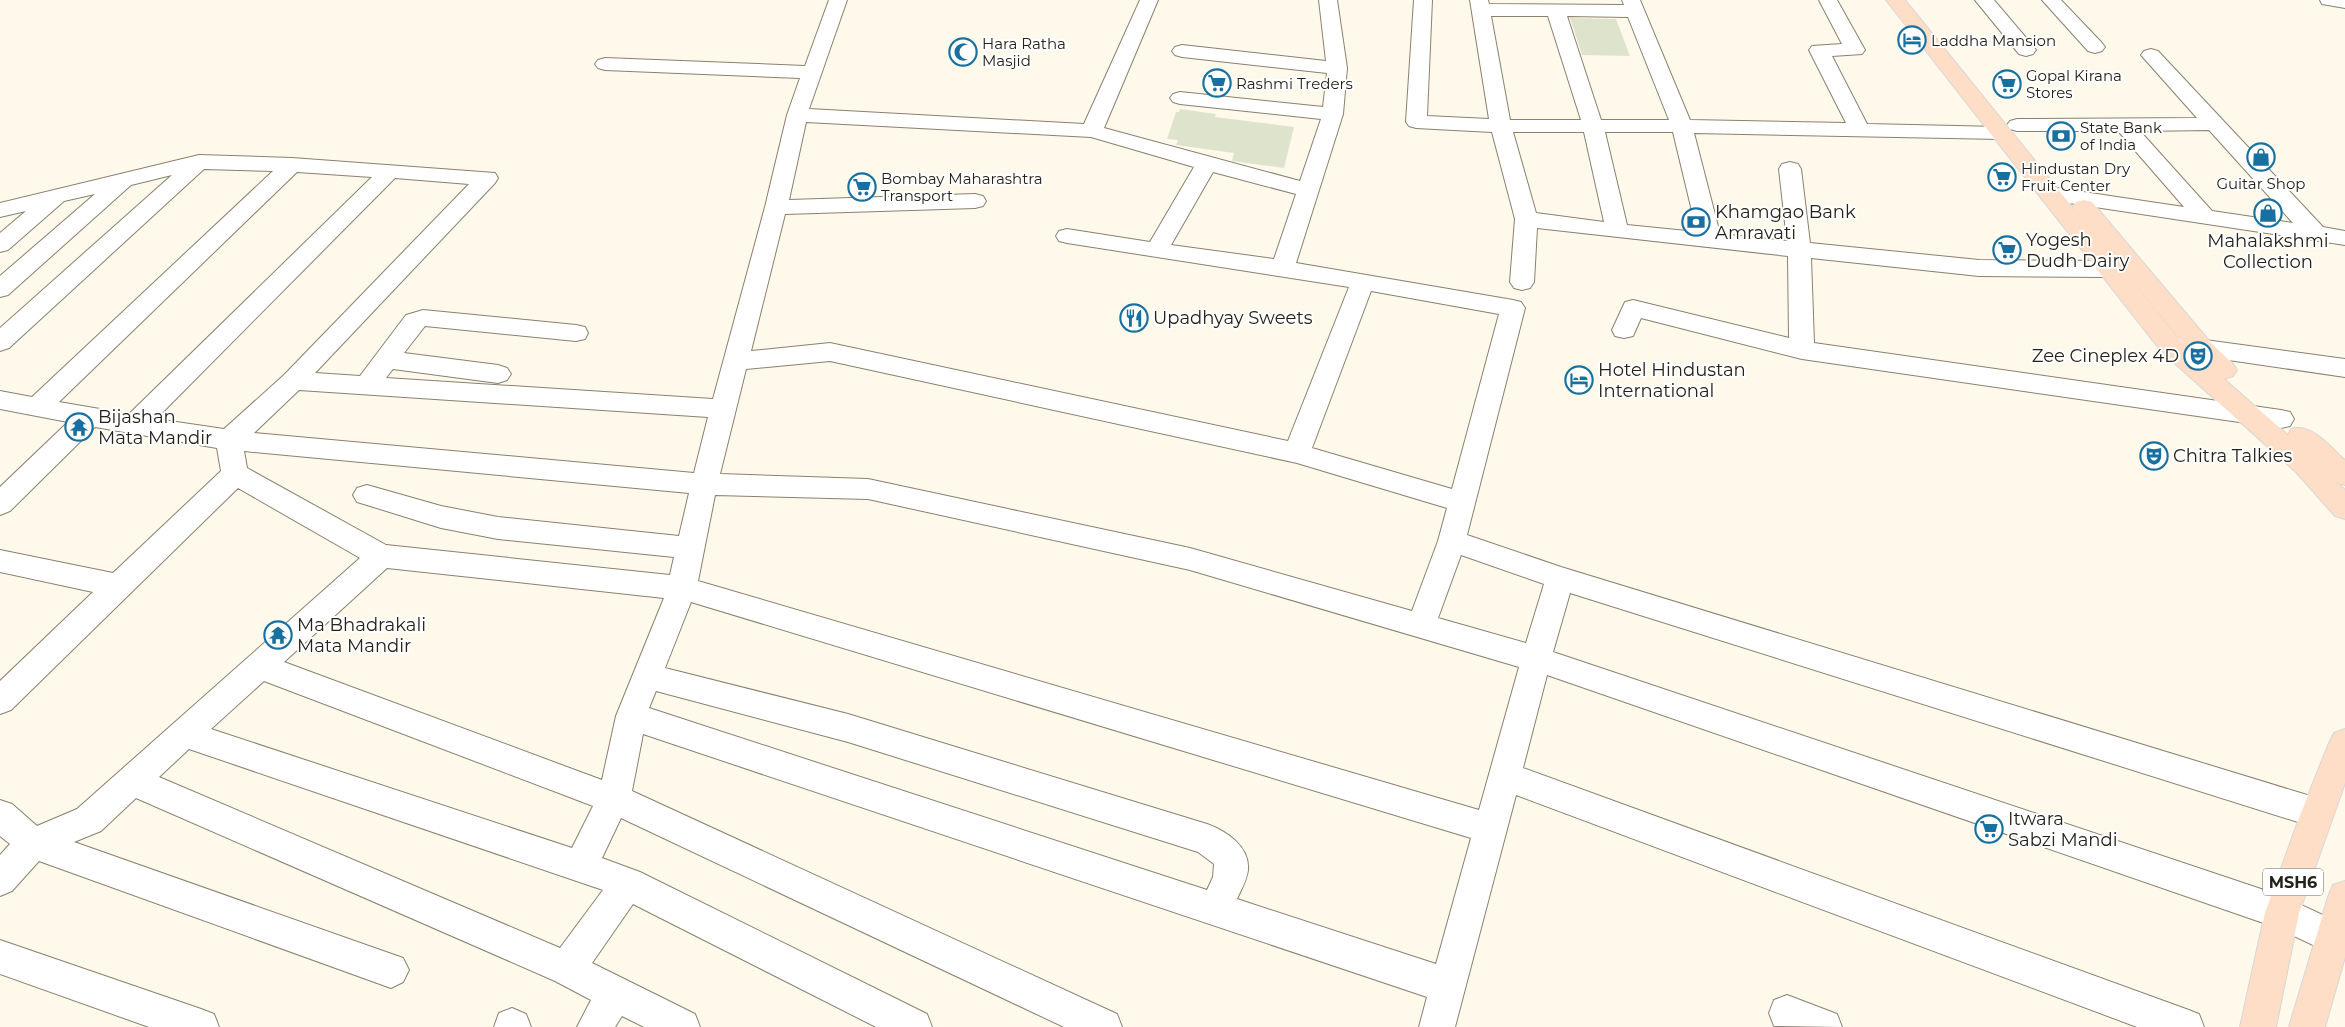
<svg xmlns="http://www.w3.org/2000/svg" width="2345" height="1027" font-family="Montserrat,sans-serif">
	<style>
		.building { fill: #dee3cc }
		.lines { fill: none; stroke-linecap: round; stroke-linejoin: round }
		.minor-casing { stroke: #8a816e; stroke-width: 2 }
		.major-casing { stroke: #d8d7d6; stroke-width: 2 }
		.minor { fill: #fff; fill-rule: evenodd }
		.major { fill: #ffdec7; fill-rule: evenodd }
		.labels { text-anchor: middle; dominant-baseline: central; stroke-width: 4; stroke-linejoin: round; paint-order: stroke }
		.far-poi-label { font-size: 15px; fill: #25221a; stroke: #fff; text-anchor: start }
		.shield { fill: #fff; stroke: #66645f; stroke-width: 1 }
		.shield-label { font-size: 16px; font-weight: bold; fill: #25221a }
		.poi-label { font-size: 18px; fill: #25221a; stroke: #fff; text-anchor: start }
	</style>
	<rect width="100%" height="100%" fill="#fff9ec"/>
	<path class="building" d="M1570,18l46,1 14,37 -48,-1z
		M1180,109l36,5 -1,3 79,10 -10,41 -52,-7 2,-8 -58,-8 2,-5 -11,-1 9,-27h3z"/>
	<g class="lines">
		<g class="minor-casing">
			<path id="minor" d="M829,0h18l-38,109 275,15 56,-124h18l-54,128 196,53 21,-62 -141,-15 -7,-2 -3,-4 3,-4 7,-2 143,15 4,-34 -145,-16 -7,-2 -3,-4 3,-4 7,-2 144,16 -7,-61h18l10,68 -4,46 -47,149 217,37 8,2 4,6 -58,227 94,32 756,231 12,4 4,11 -4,11 -12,4 -747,-235 -17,59 729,244 62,29v24l-12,5 -57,-27 -728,-252 -24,93 663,241 13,5 5,13h-67l-621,-232 -61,232h-36l8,-30 -784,-263 -11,57 485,223 5,13h-58l-443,-209 -19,40 38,14 287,142 5,13h-56l-243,-123 -41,59 103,51 5,13h-56l-22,-11 -7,11h-38l14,-27 -36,-19 -419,-183 -35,33 -27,11 329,116 6,12 -6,12 -12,6 -352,-127 -27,30 -12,5v-41l10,-11 -10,-8v-36l12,4 25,22 40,-17 283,-251 -122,-70 -227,222 -11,4v-33l93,-89 -93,-20v-22l113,23 108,-102 -4,-23 -122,-21 -85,84 -10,4v-28l68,-65 -68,-13v-18l32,6 241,-226 -69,-2 -195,179 -9,3v-23l172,-153 -41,10 -123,110 -8,2v-21l95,-82 -31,7 -56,49 -8,2v-19l26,-22 -26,6v-14l199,-48 93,3 203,15 3,5 -3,5 -180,190 45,3 46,-61 17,-5 153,15 9,2 3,6 -3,6 -9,2 -151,-15 -21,27 94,12 9,3 4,6 -4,6 -9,3 -105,-14 -7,9 327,21 52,-192 22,-92 13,-37 -195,-8 -7,-2 -3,-4 3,-4 7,-2 200,8zM806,122l285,15 103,30 -44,75 -83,-13 -8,2 -3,5 3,5 8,2 282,44 -61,154 -458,-98 -79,8 34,-137 190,-6 8,-2 3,-5 -3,-5 -8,-2 -186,6zM297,172l75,5 -243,237 -70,-12zM1213,172l83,22 -22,65 -103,-14zM395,178l74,6 -185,191 -60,54 -68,-10zM1371,291l128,23 -47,175 -140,-41zM830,361l467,102 150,45 -9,33 -26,70 -222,-63 -322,-69 -148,-5 26,-105zM299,390l409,27 -14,56 -440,-40zM244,451l445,42 -10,43 -181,-19 -57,-11 -74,-21 -10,3 -4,7 4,7 10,3 74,23 57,11 176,18 -4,18 -284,-30 -139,-77zM715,495l153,4 322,71 329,97 -40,143 -781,-229zM1461,555l83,29 -18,59 -88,-25zM387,568l277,30 -48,118 -14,64 -318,-118zM691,602l780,236 -35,126 -199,-65c4,-9 10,-19 11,-29 2,-24 -22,-39 -41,-46l-359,-110 -183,-46zM264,681l329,125 -21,42 -361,-119zM656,691l192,51 350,110 16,12 -1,13 -6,13 -558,-182zM189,749l414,141 -43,58 -401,-171z
				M1414,0h18l-5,116 62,3 -19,-119h18l1,4 135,1 -2,-5h18l50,120 156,3 -37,-73 3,-4 30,-2 -23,-44h18l28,50 -3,4 -30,2 35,68 134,3 7,2 3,4 -3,4 -7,2 -307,-6 26,101 67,7 -8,-72 3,-5 8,-2 8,2 3,5 9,74 169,17 130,1 8,3 4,5 -4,5 -8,3 -130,-1 -168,-18 3,85 467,67 9,2 4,7 -4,7 -9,2 -479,-69 -161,-41 -8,18 -9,2 -9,-2 -3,-6 13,-28 8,-2 156,38 -1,-82 -251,-28 -3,54 -4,6 -8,2 -8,-2 -4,-6 5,-63 -23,-87 -76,-4 -7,-2 -3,-4zM1491,16h57l33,104h-71zM1567,16l61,1 41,103h-68zM1513,132h71l20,90 -68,-9zM1605,132h68l24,100 -70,-7z
				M1975,0h19l39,46 3,4 -3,4 -7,2 -7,-2z
				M2042,0h19l41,43 3,4 -3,4 -7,2 -7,-2z
				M2320,0h25v8l-23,-4z
				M2151,49l7,2 165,176 22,4v14l-303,-46 -3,-5 3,-5 8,-2 134,20 -66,-76h-101l-7,-2 -3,-4 3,-4 7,-2 180,-1 -56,-63 3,-4zM2209,130l84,93 -81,-12 -72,-80z
				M2183,337l162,22v18l-171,-25 -3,-6 3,-6z
				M0,940l201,69 13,5 5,13h-70l-149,-53z
				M1787,995l50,19 5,13 -68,-1 -5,-13 5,-13z
				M512,1008l14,6 5,13h-37l5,-14z"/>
		</g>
		<g class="major-casing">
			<path id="major" d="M1886,0h19l274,339 4,4 -107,-131 -3,-5 3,-5 8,-2 8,2 119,141 22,21 4,6 -4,6 -9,3 64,56 3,-6c21,-6 39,18 54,31v25l-7,-2 7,7v29l-10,-3 -39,-44 -135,-121z
				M2345,729v54l-46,130 -23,114h-36l25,-114 36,-100 28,-70 5,-10z
				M2345,881v76l-20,70h-36l39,-130 5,-12z"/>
		</g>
		<use href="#minor" class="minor"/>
		<use href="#major" class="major"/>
	</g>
	<defs>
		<g id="hotel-ring" transform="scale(1.4375)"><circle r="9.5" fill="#fff" stroke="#1770a0" stroke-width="1.5"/><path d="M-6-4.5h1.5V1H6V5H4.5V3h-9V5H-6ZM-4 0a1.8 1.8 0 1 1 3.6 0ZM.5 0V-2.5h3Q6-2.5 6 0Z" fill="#1770a0"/></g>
		<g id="mosque-ring" transform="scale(1.4375)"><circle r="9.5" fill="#fff" stroke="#1770a0" stroke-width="1.5"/><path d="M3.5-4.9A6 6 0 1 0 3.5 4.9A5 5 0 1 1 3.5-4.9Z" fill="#1770a0"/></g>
		<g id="supermarket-ring" transform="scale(1.4375)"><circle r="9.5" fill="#fff" stroke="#1770a0" stroke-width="1.5"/><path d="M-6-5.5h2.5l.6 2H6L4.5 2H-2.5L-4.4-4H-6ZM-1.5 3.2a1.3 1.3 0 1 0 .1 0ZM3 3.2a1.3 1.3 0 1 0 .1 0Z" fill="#1770a0"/></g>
		<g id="bank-ring" transform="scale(1.4375)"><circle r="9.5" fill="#fff" stroke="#1770a0" stroke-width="1.5"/><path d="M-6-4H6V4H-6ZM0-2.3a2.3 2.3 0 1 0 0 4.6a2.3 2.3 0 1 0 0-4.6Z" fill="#1770a0"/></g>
		<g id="shop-ring" transform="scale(1.4375)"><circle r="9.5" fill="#fff" stroke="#1770a0" stroke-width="1.5"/><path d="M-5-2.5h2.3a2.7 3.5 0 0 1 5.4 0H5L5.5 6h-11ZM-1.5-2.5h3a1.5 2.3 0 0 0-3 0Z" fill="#1770a0"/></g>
		<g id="restaurant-ring" transform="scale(1.4375)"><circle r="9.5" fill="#fff" stroke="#1770a0" stroke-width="1.5"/><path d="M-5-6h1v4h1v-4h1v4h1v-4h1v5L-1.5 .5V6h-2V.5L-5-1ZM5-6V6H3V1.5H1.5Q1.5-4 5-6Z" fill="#1770a0"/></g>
		<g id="theatre-ring" transform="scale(1.4375)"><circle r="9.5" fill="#fff" stroke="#1770a0" stroke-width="1.5"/><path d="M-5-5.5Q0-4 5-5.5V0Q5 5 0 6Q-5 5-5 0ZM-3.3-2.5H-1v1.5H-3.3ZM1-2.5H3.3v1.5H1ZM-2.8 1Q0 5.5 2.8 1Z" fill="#1770a0"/></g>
		<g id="temple-ring" transform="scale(1.4375)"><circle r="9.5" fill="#fff" stroke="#1770a0" stroke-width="1.5"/><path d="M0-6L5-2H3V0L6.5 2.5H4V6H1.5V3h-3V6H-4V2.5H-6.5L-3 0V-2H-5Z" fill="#1770a0"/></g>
	</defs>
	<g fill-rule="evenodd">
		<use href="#hotel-ring" x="1912" y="40"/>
		<use href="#mosque-ring" x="963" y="52"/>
		<use href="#supermarket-ring" x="1217" y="83"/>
		<use href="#supermarket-ring" x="2007" y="84"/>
		<use href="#bank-ring" x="2061" y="136"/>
		<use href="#shop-ring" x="2261" y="157"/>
		<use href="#supermarket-ring" x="2002" y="177"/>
		<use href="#supermarket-ring" x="862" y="187"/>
		<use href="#shop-ring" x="2268" y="213"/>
		<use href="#bank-ring" x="1696" y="222"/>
		<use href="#supermarket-ring" x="2007" y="250"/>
		<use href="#restaurant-ring" x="1134" y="318"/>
		<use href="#theatre-ring" x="2198" y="356"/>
		<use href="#hotel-ring" x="1579" y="380"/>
		<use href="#temple-ring" x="79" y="427"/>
		<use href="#theatre-ring" x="2154" y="456"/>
		<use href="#temple-ring" x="278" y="635"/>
		<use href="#supermarket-ring" x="1989" y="829"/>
	</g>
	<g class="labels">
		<g class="far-poi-label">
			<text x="1931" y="40">Laddha Mansion</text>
			<text x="982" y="43">Hara Ratha<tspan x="982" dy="17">Masjid</tspan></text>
			<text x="2026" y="75">Gopal Kirana<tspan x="2026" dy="17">Stores</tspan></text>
			<text x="1236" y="83">Rashmi Treders</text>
			<text x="2080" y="127">State Bank<tspan x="2080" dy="17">of India</tspan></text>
			<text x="2021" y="168">Hindustan Dry<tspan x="2021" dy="17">Fruit Center</tspan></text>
			<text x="881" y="178">Bombay Maharashtra<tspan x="881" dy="17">Transport</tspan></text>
			<text x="2261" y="183" text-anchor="middle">Guitar Shop</text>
		</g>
		<rect class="shield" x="2263" y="868.5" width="60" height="27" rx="4"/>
		<g class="shield-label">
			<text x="2293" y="882">MSH6</text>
		</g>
		<g class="poi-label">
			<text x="1715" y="212">Khamgao Bank<tspan x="1715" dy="21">Amravati</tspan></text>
			<text x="2026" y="240">Yogesh<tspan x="2026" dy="21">Dudh Dairy</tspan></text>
			<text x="2268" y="241" text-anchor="middle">Mahalakshmi<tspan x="2268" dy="21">Collection</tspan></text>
			<text x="1153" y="318">Upadhyay Sweets</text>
			<text x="2179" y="356" text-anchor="end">Zee Cineplex 4D</text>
			<text x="1598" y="370">Hotel Hindustan<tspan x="1598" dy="21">International</tspan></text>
			<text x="98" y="417">Bijashan<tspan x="98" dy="21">Mata Mandir</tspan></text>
			<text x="2173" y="456">Chitra Talkies</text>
			<text x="297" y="625">Ma Bhadrakali<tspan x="297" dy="21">Mata Mandir</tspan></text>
			<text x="2008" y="819">Itwara<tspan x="2008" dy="21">Sabzi Mandi</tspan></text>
		</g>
	</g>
</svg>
